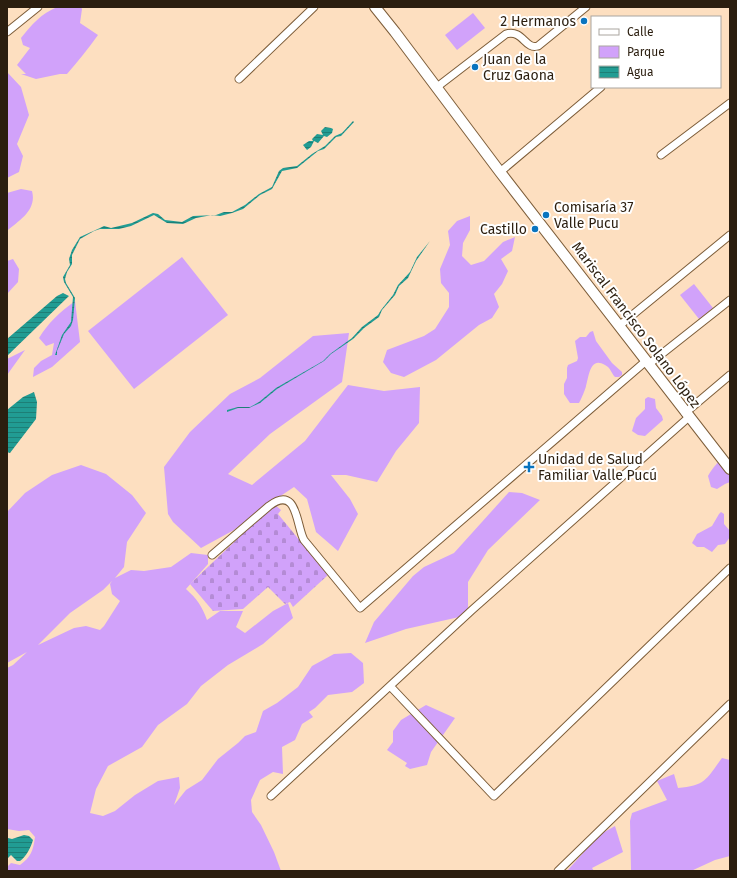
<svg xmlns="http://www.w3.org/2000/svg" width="737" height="878" font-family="'Fira Sans',sans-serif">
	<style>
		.green { fill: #d1a2fa; fill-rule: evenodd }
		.cemetery { fill: url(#cemetery-stones) }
		.water { fill: url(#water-rules) }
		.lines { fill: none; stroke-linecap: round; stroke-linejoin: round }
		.minor-casing { stroke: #7d5d39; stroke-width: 9 }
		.secondary-casing { stroke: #7d5d39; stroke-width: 12 }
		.minor { stroke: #fff; stroke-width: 7 }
		.secondary { stroke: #fff; stroke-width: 10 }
		.poi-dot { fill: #0974bf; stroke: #fff; stroke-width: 1.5 }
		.labels { text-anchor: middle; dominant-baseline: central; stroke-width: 4; stroke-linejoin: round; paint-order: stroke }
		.poi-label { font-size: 14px; fill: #2b1e0f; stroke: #fff; text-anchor: start }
		.street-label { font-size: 14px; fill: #2b1e0f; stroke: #fff }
	</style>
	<defs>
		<pattern id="cemetery-stones" width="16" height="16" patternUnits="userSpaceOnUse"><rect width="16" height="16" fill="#d1a2fa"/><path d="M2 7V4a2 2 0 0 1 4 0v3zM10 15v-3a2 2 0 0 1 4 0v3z" fill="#b48bd5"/></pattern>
		<pattern id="water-rules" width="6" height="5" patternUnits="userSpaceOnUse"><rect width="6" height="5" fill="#219c93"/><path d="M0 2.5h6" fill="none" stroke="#1d7f76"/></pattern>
	</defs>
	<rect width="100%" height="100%" fill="#fddfc0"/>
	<path class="green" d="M57,7h24l1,2 -2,14 18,12c-10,14 -20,26 -31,39h-7l-24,5 -15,-5h5l-9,-9 13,-17 -7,-3 -2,-7c12,-15 19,-23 36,-31z
		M473,13l12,15 -28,22 -12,-15z
		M7,72l14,15 8,28 -12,29 6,12 -4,16 -12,6z
		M21,189l11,2c5,19 -12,29 -25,40v-38z
		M470,216v14l-7,13 -1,13 9,9 13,-4 19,-19 12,-5 -3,14 -11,8 7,12 -6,13 -8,10 5,13 -7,11 -13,7 -43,35 -32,17 -13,-4 -8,-11 4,-12 37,-14 11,-7 14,-22v-14l-8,-10 -1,-14 10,-24 -2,-14 9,-10z
		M182,257l46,58 -94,74 -46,-58z
		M13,259l6,10 -1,13 -11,12v-33z
		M694,284l19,24 -14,11 -19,-24z
		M75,301l5,41 -28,25 -19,10 1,-9 7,-7 11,-6 2,-12 -8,3 -7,-8c9,-15 21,-26 36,-37z
		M593,331l3,10 16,22 10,9v3l-3,2h-4c-4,-4 -4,-9 -10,-12 -15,-9 -16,11 -19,21 0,2 -6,16 -7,17h-9l-6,-9v-10l3,-6v-10l1,-3 9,-4 1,-3 -3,-17 5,-4h6l4,-5z
		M349,333l-7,49 -72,52 -42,40 24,11 53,-44 43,-56 36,6 36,-4 -1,36 -23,28 -19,31 -31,-7h-15l19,24 8,15 -20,37 -22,-19 -9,-33 -13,-12 -33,22 -27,21 -33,18 -28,-26 -5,-8 -4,-47 26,-35 40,-38 30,-16 53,-42z
		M25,350l-18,25v-16z
		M648,397l7,2 1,9 6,8 1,4 -18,16 -7,-1 -6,-4 4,-13 9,-9v-10z
		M721,460l9,5v17l-5,2 -8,5 -6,-2 -3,-11c2,-4 9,-14 13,-16z
		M81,465l25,9 26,21 14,18 -19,29 -3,25 -9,11 16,-8 13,1 27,-4 20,-14 17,2v9l-22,25c11,10 16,17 21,31l13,-9h23l-7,16 9,6 28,-22 15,-8 5,15 -30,26 -35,21 -27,21 -14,18 -29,21 -16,22 -34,19 -12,23 -6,24 13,3 12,-5 20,-16 23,-14 21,-4 1,11 -6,17 12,-15 16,-10 16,-21 20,-16 7,-7 11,-4 7,-21 14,-8 21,-16 14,-21 22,-12 17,-1 12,10 1,20 -12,9 -24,3 -13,13 -6,4 4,5 -11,7 -7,16 -13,7 1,27 -10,-2 -13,8 -9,20 1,12 9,13 13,27 7,19h-274v-4l4,-4 9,2c11,-8 13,-14 15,-28l-6,-7 -10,1 -12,-2v-161l6,-3 14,-13 -20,11v-151l18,-19 27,-18zM112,581l-2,3 2,10 8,7 -16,25 -4,4 -14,-4 -12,2 -36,17 32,-32 33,-23z
		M509,492l13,1 18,7 -52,50 -20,32v33l-62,14 -41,14 9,-21 39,-46 11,-9 30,-14z
		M721,512l3,2v10l6,7v6l-5,7 -7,1 -6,7 -8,-5h-7l-5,-4 5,-9 15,-8 7,-12z
		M426,705l29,13 -24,34 -4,13 -17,4 -5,-3 2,-3 -20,-13 6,-8v-11l8,-11z
		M722,758l8,2v96l-15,4 -24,11h-61l1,-1 -1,-49 2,-8 35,-13 -10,-19 17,-7 4,14c28,-2 29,-10 44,-30z
		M615,826l8,26 -31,16 2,3h-27l32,-36z"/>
	<path class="cemetery" d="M274,504l7,6 -3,4 50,61 -35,32 -3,-5 -5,2 -17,-17 -25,22 -30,2 -23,-27z"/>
	<path class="water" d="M353,121l1,1 -13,14 -5,1 -12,12 -6,2 -21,17 -15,3 -10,18 -12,6 -17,14 -11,4 -12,3 -8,-1 -16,3 -13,6 -16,-1 -13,-8 -23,11 -12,3h-19l-6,2 -14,8 -8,16v9l-5,8 -2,7 1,4 9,15 -2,22 -2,6 -7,8 -7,17v4h-2l7,-20 9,-13 2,-25 -9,-15 -1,-5 7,-12 -1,-6 3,-9 8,-13 20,-9 4,-2 7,2 21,-5 21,-10 5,1 7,6 17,2 11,-6 23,-1 8,-3h8l13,-7 14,-11 13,-7 7,-16 4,-3 14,-2 15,-12 13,-8 10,-10 7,-3z
		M325,127l6,1 2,1 -1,4 -5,4 -3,-1 -6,7 -4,-2 -3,6 -4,3 -4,-5 6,-4h4l-1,-2 5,-5 6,1 -2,-4z
		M430,241l-14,20 -8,17 -9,8 -4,9 -13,15 -3,7 -15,11 -11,11 -22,15 -7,7 -47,28 -17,14 -11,5h-11l-11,4v-2l11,-3h12l9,-5 17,-14 47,-27 7,-7 22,-16 10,-11 16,-12 3,-5 12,-15 5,-10 12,-13 7,-15z
		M63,293l6,3 -62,60v-17l50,-43z
		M34,392l3,10 -1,17 -26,34 -3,-1v-42l16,-13z
		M24,835l5,1 4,4c-2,7 -7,17 -13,21h-3l-6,-6 -4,4v-23l1,2 4,1z"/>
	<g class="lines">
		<g class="minor-casing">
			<path id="minor" d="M7,32l31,-25
				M239,79l75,-72
				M437,87l69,-53c17,-5 19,16 32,12l48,-39
				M661,155l69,-52
				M500,172l101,-85
				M619,326l111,-91
				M649,364l81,-64
				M685,413l45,-38
				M212,555l57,-49c29,-22 27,20 35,34l56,68 286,-247
				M390,686l104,110 236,-228
				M271,796l201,-186 217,-193
				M558,871l172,-167"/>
		</g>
		<g class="secondary-casing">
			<path id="secondary" d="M375,7l20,25 105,140 230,297"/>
		</g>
		<use href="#minor" class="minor"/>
		<use href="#secondary" class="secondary"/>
	</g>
	<g class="poi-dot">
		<circle cx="584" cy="21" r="4"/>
		<circle cx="475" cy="67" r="4"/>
		<circle cx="546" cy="215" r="4"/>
		<circle cx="535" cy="229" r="4"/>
		<path d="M527 461h4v4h4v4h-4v4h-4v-4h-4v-4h4z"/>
	</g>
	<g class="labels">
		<g class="poi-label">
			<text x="576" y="21" text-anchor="end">2 Hermanos</text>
			<text x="483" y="59">Juan de la<tspan x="483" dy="16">Cruz Gaona</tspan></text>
			<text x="554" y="207">Comisaría 37<tspan x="554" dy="16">Valle Pucu</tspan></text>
			<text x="527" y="229" text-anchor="end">Castillo</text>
			<text x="538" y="459">Unidad de Salud<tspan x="538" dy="16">Familiar Valle Pucú</tspan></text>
		</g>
		<g class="street-label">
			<text transform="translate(636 325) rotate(53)">Mariscal Francisco Solano López</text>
		</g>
	</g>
	<rect width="737" height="878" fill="none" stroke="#2b1e0f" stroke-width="16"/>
	<rect x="591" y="16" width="130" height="72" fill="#ffffff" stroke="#aaa59f"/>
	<rect x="599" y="29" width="20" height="6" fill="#ffffff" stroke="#aaa59f"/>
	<text x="627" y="36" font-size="12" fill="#2b1e0f">Calle</text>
	<rect x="599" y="46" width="20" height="12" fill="#d1a2fa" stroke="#aaa59f"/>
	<text x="627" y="56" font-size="12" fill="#2b1e0f">Parque</text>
	<rect x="599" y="66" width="20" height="12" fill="url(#water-rules)" stroke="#aaa59f"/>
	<text x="627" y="76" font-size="12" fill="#2b1e0f">Agua</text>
</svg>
